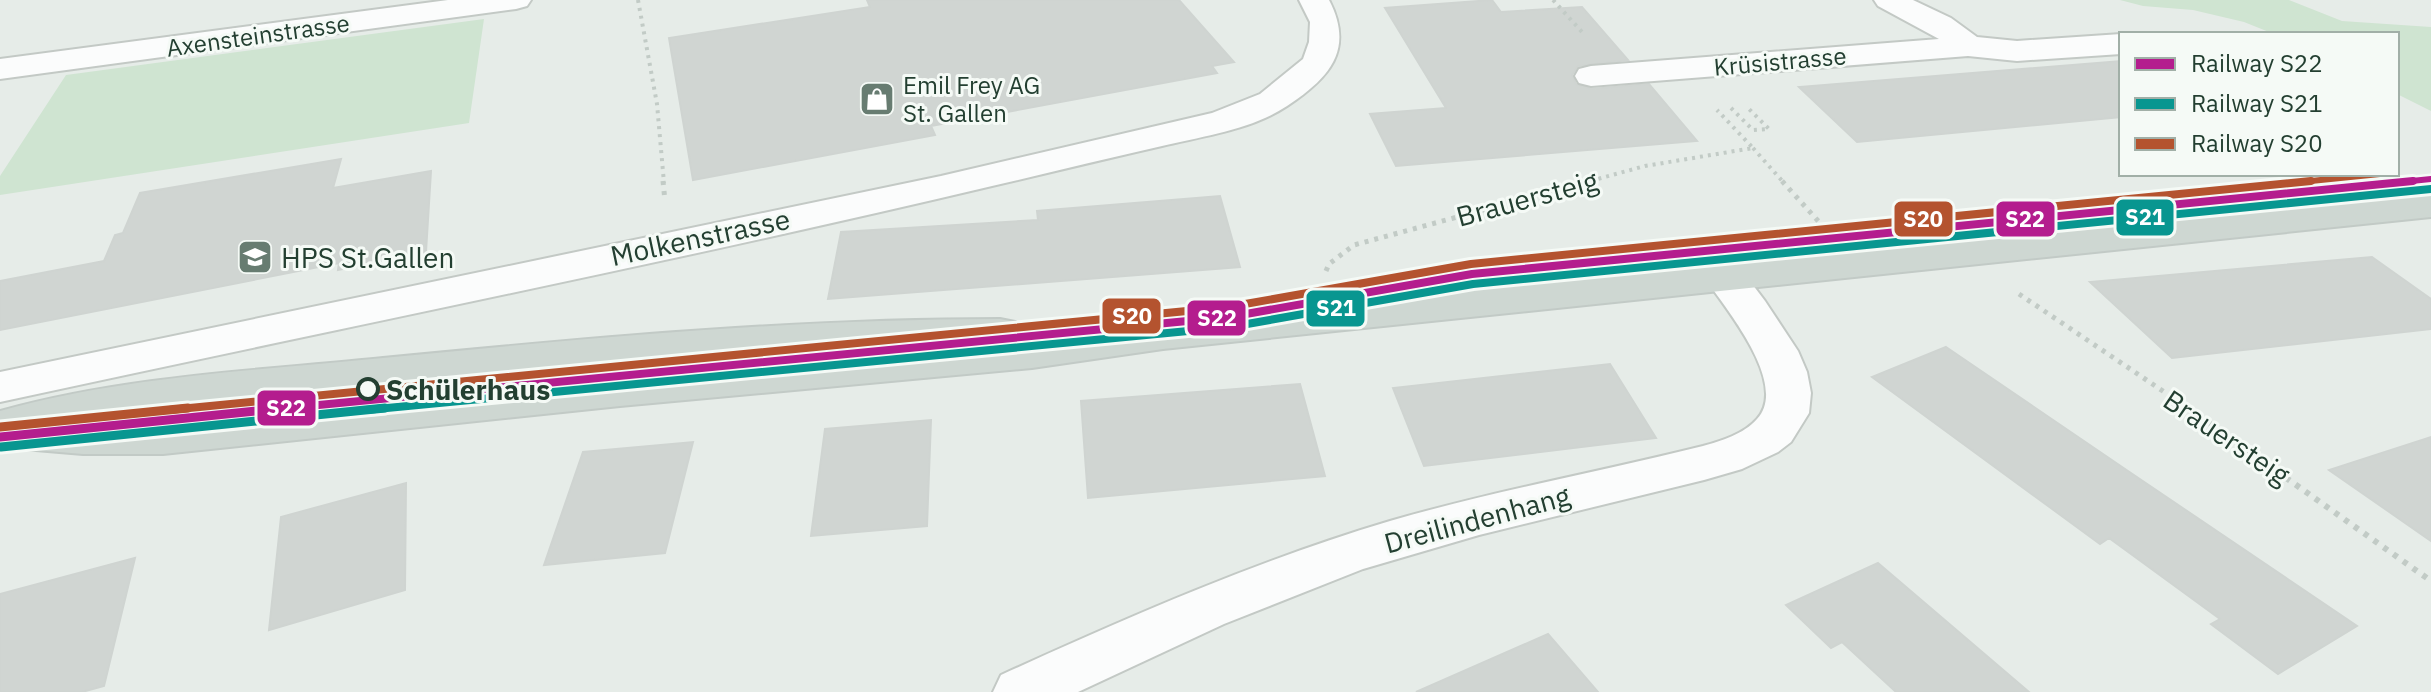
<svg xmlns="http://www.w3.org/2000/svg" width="2431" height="692" font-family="'IBM Plex Sans',sans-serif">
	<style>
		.green { fill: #cfe4d1 }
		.building { fill: #d0d5d2; stroke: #cfd4d1; stroke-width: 2 }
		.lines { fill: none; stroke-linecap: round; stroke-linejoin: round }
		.minor-casing { stroke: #c3c9c5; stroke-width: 4 }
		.major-casing { stroke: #c2cac6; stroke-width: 4 }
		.path-far2 { stroke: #c2cbc6; stroke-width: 4; stroke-dasharray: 3 5; stroke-linecap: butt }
		.path-far1 { stroke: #c2cbc6; stroke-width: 5; stroke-dasharray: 4 6; stroke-linecap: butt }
		.path { stroke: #c2cbc6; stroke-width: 6; stroke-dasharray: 5 7; stroke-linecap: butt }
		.minor { fill: #fbfcfc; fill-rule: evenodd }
		.major { fill: #ced7d2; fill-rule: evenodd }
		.rail-1-far2-casing { stroke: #f5faf6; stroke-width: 11 }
		.rail-1-far1-casing { stroke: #f5faf6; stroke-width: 14 }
		.rail-1-casing { stroke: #f5faf6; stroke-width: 15 }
		.rail-2-far1-casing { stroke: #f5faf6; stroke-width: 14 }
		.rail-2-casing { stroke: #f5faf6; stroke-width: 15 }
		.rail-3-far2-casing { stroke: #f5faf6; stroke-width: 11 }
		.rail-3-far1-casing { stroke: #f5faf6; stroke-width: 14 }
		.rail-3-casing { stroke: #f5faf6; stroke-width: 15 }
		.rail-1-far2 { stroke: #b41d8e; stroke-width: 6 }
		.rail-1-far1 { stroke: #b41d8e; stroke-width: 8 }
		.rail-1 { stroke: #b41d8e; stroke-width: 9 }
		.rail-2-far1 { stroke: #089690; stroke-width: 8 }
		.rail-2 { stroke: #089690; stroke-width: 9 }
		.rail-3-far2 { stroke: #b4532f; stroke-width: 6 }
		.rail-3-far1 { stroke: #b4532f; stroke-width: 8 }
		.rail-3 { stroke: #b4532f; stroke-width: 9 }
		.stop-dot { fill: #f5faf6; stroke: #233f31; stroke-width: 4 }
		.labels { text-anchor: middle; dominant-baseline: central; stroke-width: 6; stroke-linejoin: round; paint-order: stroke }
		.far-street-label { font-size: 24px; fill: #233f31; stroke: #f5faf6 }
		.far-poi-label { font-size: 24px; fill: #233f31; stroke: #f5faf6; text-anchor: start }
		.street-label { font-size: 28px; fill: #233f31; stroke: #f5faf6 }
		.poi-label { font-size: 28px; fill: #233f31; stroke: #f5faf6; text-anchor: start }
		.stop-label { font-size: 28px; font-weight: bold; fill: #233f31; stroke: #f5faf6; text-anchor: start }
		.line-badge { stroke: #f5faf6; stroke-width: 3 }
		.badge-label { font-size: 22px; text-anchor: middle; font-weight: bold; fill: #fff }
	</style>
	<rect width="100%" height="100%" fill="#e6ece8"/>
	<path class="green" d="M2120,0h169l53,21 89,6v84l-34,-17v-60h-123l-30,-12 -51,-12 -50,-4z
		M484,19l-15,104 -469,72v-19l66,-101z"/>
	<path class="building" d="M867,0h312l55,62 -22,4 5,7 -286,53 4,9 -242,45 -24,-142 201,-31z
		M1492,0l9,12 81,-5 46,53 -50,6 -6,9 4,9 15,5 58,-5 48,57 -301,25 -26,-52 76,-6 -61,-100z
		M2121,61v56l-264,25 -58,-55z
		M341,159l-8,29 98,-17 -5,81 -88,18 1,-7 -339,67v-49l104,-20 11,-26 8,-2 17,-40z
		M1220,196l20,71 -412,32 13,-67 197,-12 -1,-9z
		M2372,257l59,42v30l-259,29 -82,-76z
		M1946,347l182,124 229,155 -79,48 -67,-50 9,-5 -111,-81 -9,6 -228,-167z
		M1610,364l46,74 -232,28 -31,-78z
		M1300,384l25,92 -237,22 -7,-97z
		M931,420l-4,106 -116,10 14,-107z
		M2431,437v104l-102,-71z
		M693,442l-28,111 -121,12 39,-113z
		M406,483l-1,107 -136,40 12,-113z
		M135,558l-31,128 -22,6h-82v-98z
		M1878,563l151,129h-133l-54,-50 -11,6 -45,-43z
		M1548,634l50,58h-182z"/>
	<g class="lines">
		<g class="minor-casing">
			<path id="minor" d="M448,0h83l-4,6 -11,3 -516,70v-20z
				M1299,0h30c26,50 0,78 -42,106 -36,24 -84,30 -125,40 -57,13 -114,27 -170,40 -329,78 -662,144 -992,216v-30l941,-196 271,-63 48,-19 43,-35 6,-17 1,-20z
				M1874,0h39l38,18 26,19 40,4 104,-7v20l-104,7 -49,-5 -377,30 -12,-3 -4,-7 4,-7 12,-3 348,-27 -61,-33z
				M1725,265l15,3 25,33 33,50 9,21 4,21 -2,20 -18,29 -13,10 -36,17 -38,11 -225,55 -116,34 -139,55 -146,68h-85l8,-17c127,-58 255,-114 389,-154 103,-30 209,-49 313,-75 18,-5 41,-12 54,-27 33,-35 -33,-113 -53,-142l6,-9z"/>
		</g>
		<g class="major-casing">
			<path id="major" d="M2431,195v22l-1268,132 -131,19 -412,38 -457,48h-80l-83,-7v-36c126,-35 254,-40 383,-53 206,-20 410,-39 617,-39l15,3 7,10 -7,9 148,-20zM968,346l-348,30 -457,46h-81c101,-22 205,-25 307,-36 192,-20 385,-40 579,-40z"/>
		</g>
		<path class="path-far2" d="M638,0l19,104 7,79
			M1553,0l29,32
			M1731,108l22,22 16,-1 -22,-22
			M1753,148l31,35
			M1583,183l62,-17 108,-18 -36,-38"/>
		<path class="path-far1" d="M663,181l2,20
			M1782,181l38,42
			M1326,271l3,-7 25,-19 236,-64
			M2019,294l172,116"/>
		<path class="path" d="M2188,408l243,173"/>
		<use href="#minor" class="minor"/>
		<use href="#major" class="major"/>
		<g class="rail-1-far2-casing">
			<path id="rail-1-far2" d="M2392,183l39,-4"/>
		</g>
		<g class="rail-1-far1-casing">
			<path id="rail-1-far1" d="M267,410l962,-93 243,-43 941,-93"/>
		</g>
		<g class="rail-1-casing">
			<path id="rail-1" d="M0,437l286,-29"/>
		</g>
		<g class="rail-2-far1-casing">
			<path id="rail-2-far1" d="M366,410l864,-83 243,-43 958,-95"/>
		</g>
		<g class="rail-2-casing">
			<path id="rail-2" d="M1,447l384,-39"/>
		</g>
		<g class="rail-3-far2-casing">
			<path id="rail-3-far2" d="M2291,183l89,-9"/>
		</g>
		<g class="rail-3-far1-casing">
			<path id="rail-3-far1" d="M169,410l1059,-103 243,-43 840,-83"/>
		</g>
		<g class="rail-3-casing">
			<path id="rail-3" d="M0,427l188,-19"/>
		</g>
		<use href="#rail-1-far2" class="rail-1-far2"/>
		<use href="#rail-1-far1" class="rail-1-far1"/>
		<use href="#rail-1" class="rail-1"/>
		<use href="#rail-2-far1" class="rail-2-far1"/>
		<use href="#rail-2" class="rail-2"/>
		<use href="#rail-3-far2" class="rail-3-far2"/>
		<use href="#rail-3-far1" class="rail-3-far1"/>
		<use href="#rail-3" class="rail-3"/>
	</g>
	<defs>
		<g id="shop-square" transform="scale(1.8)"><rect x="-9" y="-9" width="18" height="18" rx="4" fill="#677c71" stroke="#f5faf6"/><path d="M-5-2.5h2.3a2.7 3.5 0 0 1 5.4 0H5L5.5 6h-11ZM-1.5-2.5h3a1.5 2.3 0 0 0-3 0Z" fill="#fff"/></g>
		<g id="school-square" transform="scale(1.8)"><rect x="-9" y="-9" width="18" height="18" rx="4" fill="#677c71" stroke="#f5faf6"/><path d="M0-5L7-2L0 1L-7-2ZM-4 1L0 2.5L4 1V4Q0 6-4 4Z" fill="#fff"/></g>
	</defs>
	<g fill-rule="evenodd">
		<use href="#shop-square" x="877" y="99"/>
		<use href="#school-square" x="255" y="257"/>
	</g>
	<circle class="stop-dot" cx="368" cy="389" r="10"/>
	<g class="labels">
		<g class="far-street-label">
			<text transform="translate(258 35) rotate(-8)">Axensteinstrasse</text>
			<text transform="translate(1780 61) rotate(-5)">Krüsistrasse</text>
		</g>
		<g class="far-poi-label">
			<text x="903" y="85">Emil Frey AG<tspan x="903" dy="28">St. Gallen</tspan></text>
		</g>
		<g class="street-label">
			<text transform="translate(1527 198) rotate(-15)">Brauersteig</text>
			<text transform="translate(700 237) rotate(-12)">Molkenstrasse</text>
			<text transform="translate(2227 437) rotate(34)">Brauersteig</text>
			<text transform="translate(1477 519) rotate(-15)">Dreilindenhang</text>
		</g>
		<g class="poi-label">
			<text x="281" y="257">HPS St.Gallen</text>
		</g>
		<g class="stop-label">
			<text x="386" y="389">Schülerhaus</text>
		</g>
	</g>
	<g class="line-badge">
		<rect x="2115" y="198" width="60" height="39" rx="8" fill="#089690"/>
		<rect x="1995" y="200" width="61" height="38" rx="8" fill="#b41d8e"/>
		<rect x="1893" y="200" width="61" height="38" rx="8" fill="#b4532f"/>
		<rect x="1305" y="289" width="61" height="39" rx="8" fill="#089690"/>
		<rect x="1101" y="297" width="61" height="38" rx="8" fill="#b4532f"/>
		<rect x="1186" y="299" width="61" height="38" rx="8" fill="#b41d8e"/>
		<rect x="256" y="389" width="61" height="38" rx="8" fill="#b41d8e"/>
	</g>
	<g class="badge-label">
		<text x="2145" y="225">S21</text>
		<text x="2025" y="227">S22</text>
		<text x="1923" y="227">S20</text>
		<text x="1336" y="316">S21</text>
		<text x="1132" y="324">S20</text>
		<text x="1217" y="326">S22</text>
		<text x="286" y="416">S22</text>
	</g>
	<rect x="2119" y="32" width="280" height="144" fill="#f5faf6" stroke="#a1afa7" stroke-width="2"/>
	<rect x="2135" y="58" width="40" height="12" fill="#b41d8e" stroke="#a1afa7" stroke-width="2"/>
	<text x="2191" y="72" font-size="24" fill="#233f31">Railway S22</text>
	<rect x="2135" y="98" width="40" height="12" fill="#089690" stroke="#a1afa7" stroke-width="2"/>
	<text x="2191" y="112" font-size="24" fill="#233f31">Railway S21</text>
	<rect x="2135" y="138" width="40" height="12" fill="#b4532f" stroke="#a1afa7" stroke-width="2"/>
	<text x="2191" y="152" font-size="24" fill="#233f31">Railway S20</text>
</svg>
